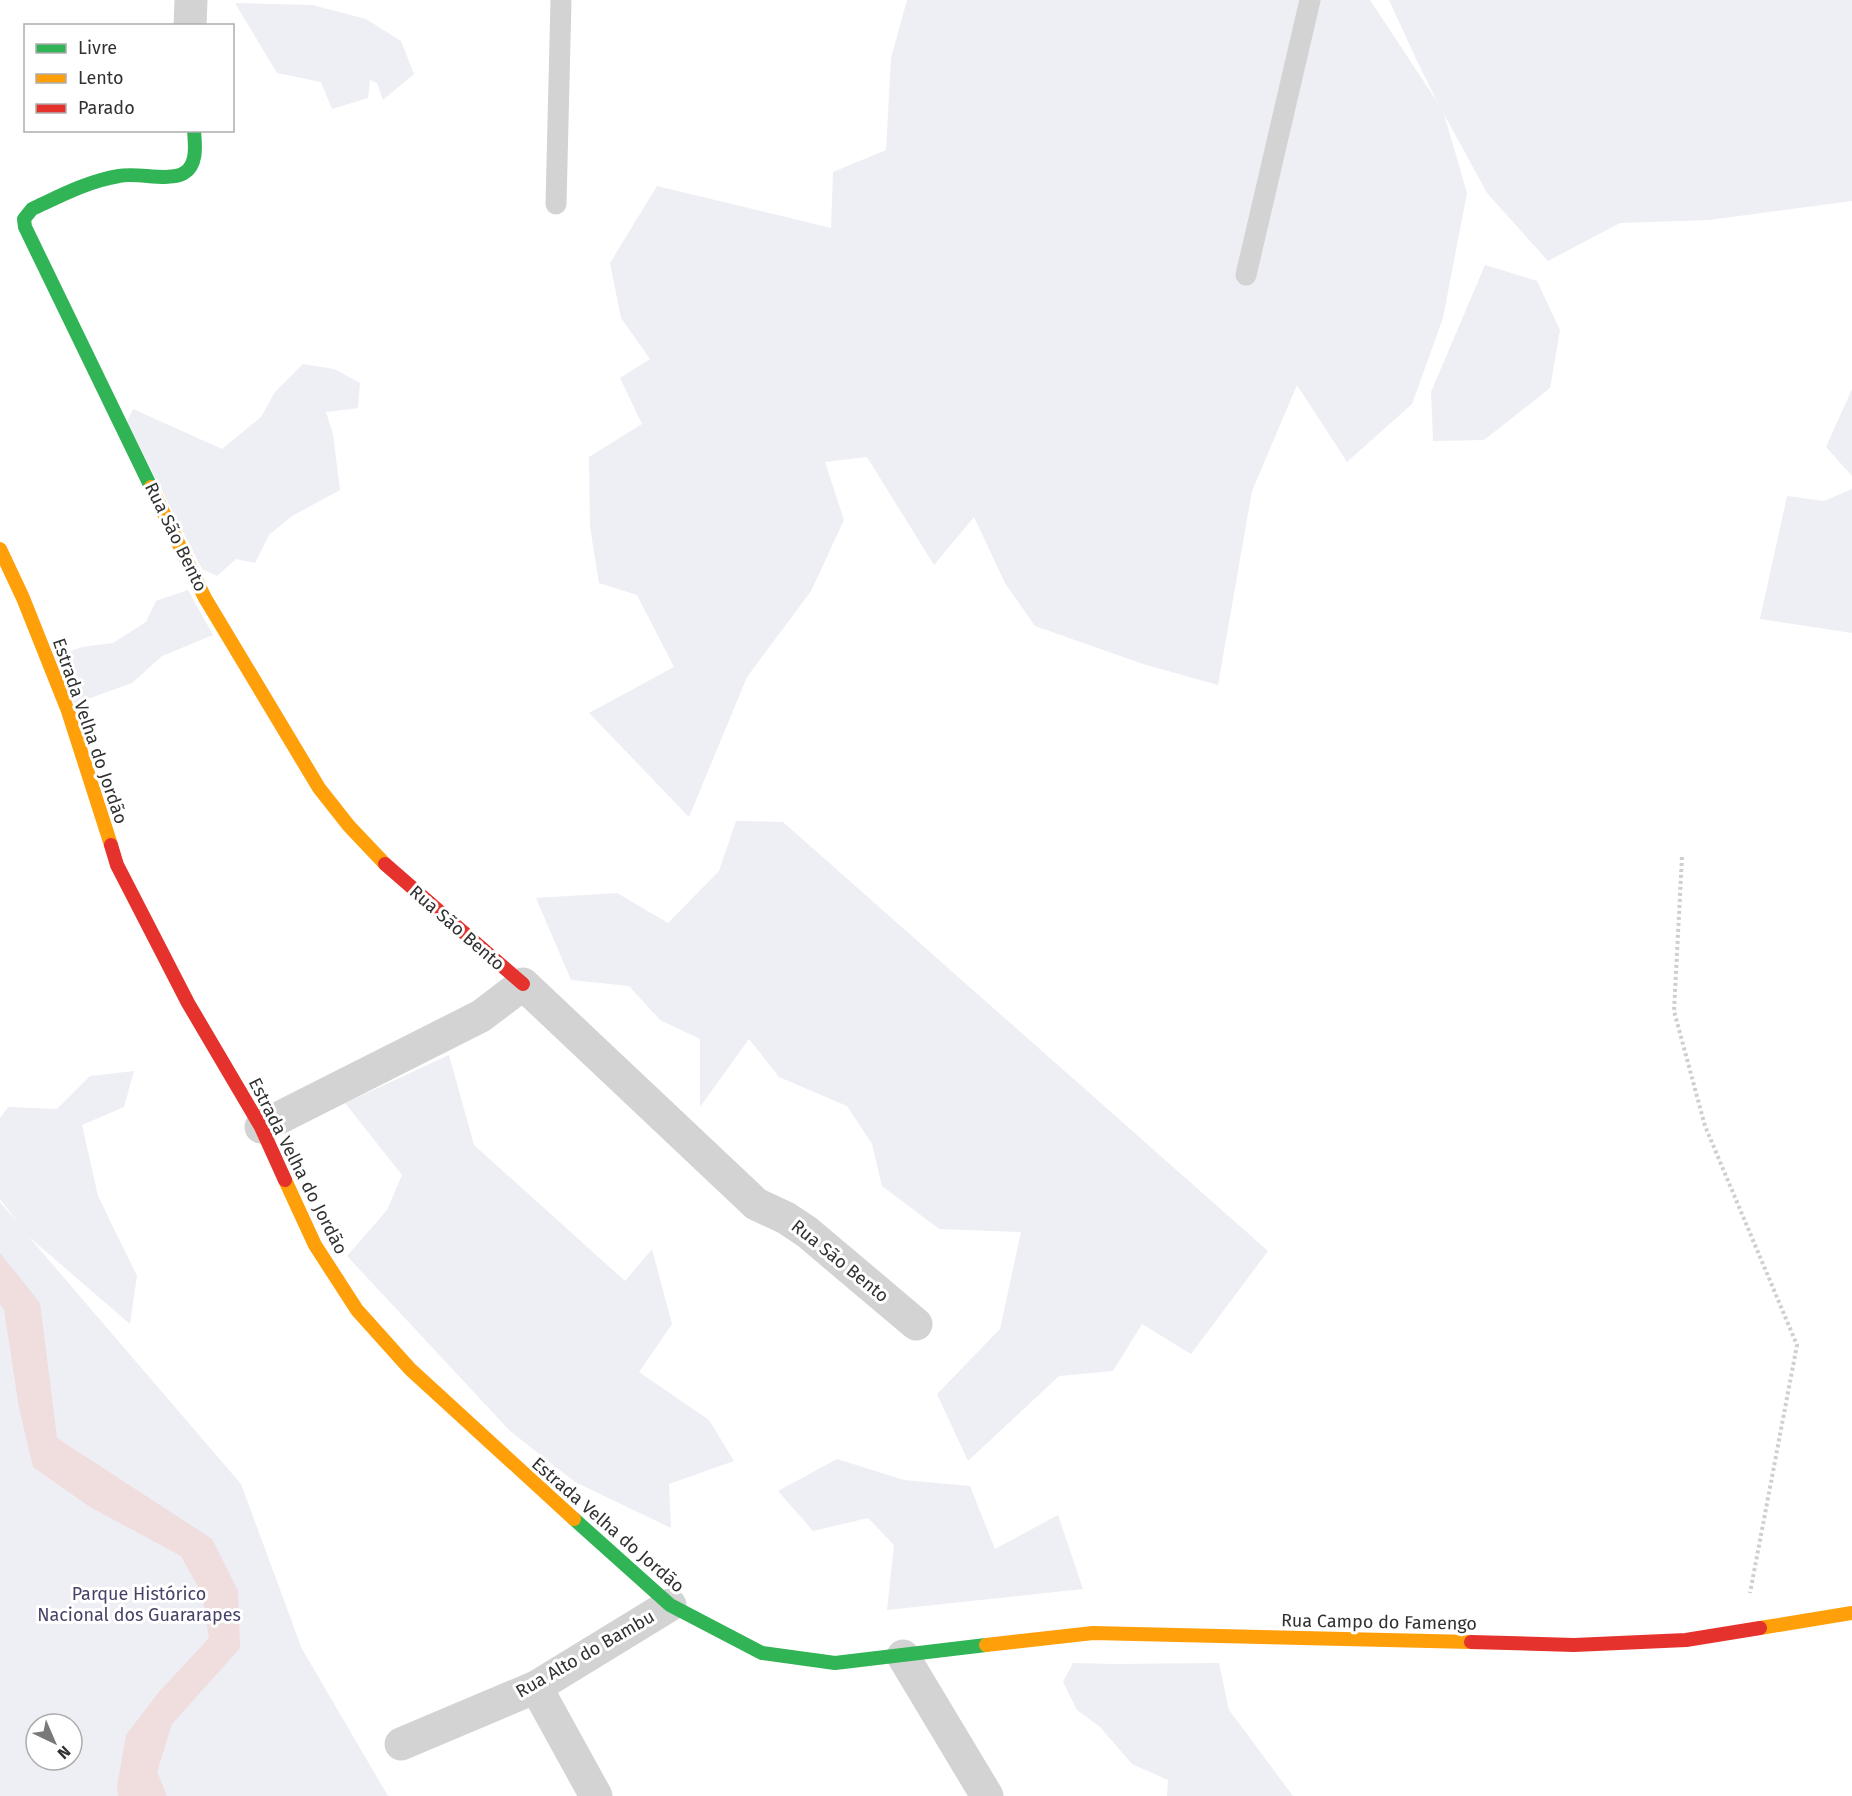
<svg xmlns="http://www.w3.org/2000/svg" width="1852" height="1796" font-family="'Fira Sans',sans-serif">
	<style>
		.green { fill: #eeeef5; fill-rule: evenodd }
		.water { fill: #f0dddd }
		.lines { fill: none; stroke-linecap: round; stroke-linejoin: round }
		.path { stroke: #cfcfcf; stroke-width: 4; stroke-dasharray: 3 3; stroke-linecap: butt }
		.lane { stroke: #d3d3d3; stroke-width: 21 }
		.street { stroke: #d3d3d3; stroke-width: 33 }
		.fast { stroke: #30b455; stroke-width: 14 }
		.slow { stroke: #ff9f0a; stroke-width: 14 }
		.jam { stroke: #e5322d; stroke-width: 14 }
		.labels { text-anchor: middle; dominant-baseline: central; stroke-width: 6; stroke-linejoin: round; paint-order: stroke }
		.street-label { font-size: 18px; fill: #313131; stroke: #fff }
		.park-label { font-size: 18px; fill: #484269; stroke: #fff }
	</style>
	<rect width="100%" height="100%" fill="#fff"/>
	<path class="green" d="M907,0h463l68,103 -21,-42 -28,-61h463v201l-143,19 -89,3 -72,38 -61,-68 -43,-79 23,79 -24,125 -31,86 -65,58 -50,-77 -45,106 -34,194 -75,-21 -108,-38 -30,-43 -31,-66 -40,48 -67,-108 -42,5 19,58 -33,71 -64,86 -58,140 -100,-104 85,-46 -37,-72 -38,-12 -9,-56 -1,-70 53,-33 -22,-46 30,-19 -29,-41 -11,-55 47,-77 174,42 2,-56 53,-22 5,-92z
		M235,3l77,2 54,14 35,22 13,33 -31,26 -6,-17 -7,-3 -2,18 -36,11 -11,-27 -44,-9z
		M1485,265l52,16 23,49 -10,58 -66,52 -51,1 -2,-49z
		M303,364l31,5 26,14 -2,25 -32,4 7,22 7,56 -48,26 -23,19 -14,28 -19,-4 -19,17 -15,-7 -75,-147 6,-13 89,40 39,-32 14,-25z
		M1852,389v87l-26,-29z
		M1852,489v144l-92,-14 27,-123 37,5z
		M188,590l25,45 -51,21 -30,27 -58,21 -19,-47 27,-10 31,-4 33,-21 10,-21z
		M736,821l47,1 485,429 -77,103 -49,-30 -29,47 -54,5 -91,85 -31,-67 63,-65 21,-97 -82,-3 -57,-43 -10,-42 -25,-38 -68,-29 -30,-38 -49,68v-68l-40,-19 -31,-34 -58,-6 -35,-82 81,-5 51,30 51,-52z
		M449,1055l25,90 151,136 27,-32 20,75 -33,48 70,48 25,41 -65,23 2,44 -96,-46 -65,-51 -163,-175 40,-46 15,-35 -57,-72z
		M134,1071l-10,36 -42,18 16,71 39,80 -7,48 -101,-87 212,247 61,165 86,147h-388v-594l19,22 -19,-25v-81l8,-11 49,2 33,-33zM36,1724h36v36h-36z
		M837,1459l67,21 66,6 25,63 63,-34 25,74 -196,21 7,-65 -26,-27 -55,13 -35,-40z
		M1073,1663l42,1 104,-1 10,47 64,86h-126l1,-16 -36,-16 -32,-37 -23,-17 -14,-28z"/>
	<path class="water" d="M0,1253l40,50 17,135 155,101 26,52 2,57 -68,76 -15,48 10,24h-49l-1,-9 9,-52 33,-43 50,-54 -7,-44 -21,-38 -91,-49 -57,-40 -14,-59 -15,-99 -4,-5z"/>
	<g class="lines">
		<path class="path" d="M1682,857l-8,154 31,115 92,219 -47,248"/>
		<path class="lane" d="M556,204l5,-204
			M1246,275l64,-275"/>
		<path class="street" d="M190,26l1,-26
			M261,1127l220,-111 42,-32 233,220 30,14 21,14 109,92
			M903,1656l84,140
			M536,1687l60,109
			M401,1744l135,-57 134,-82"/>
		<path class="fast" d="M151,487l-126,-260 -1,-8 8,-10c28,-13 56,-28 87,-33 18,-4 50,6 65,-3 14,-8 11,-29 10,-43
			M574,1519l96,86 92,48 73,10 151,-18"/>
		<path class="slow" d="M151,487l54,111 114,190 30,38 36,38
			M0,549l23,49 45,113 43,134
			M285,1180l30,65 42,65 53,59 164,150
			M1760,1628l92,-15
			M986,1645l107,-12 378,9"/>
		<path class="jam" d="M111,845l6,20 71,138 73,124 24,53
			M385,864l138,120
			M1471,1642l103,3 112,-5 74,-12"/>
	</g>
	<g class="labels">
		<g class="street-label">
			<text transform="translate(176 537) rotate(64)">Rua São Bento</text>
			<text transform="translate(90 731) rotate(71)">Estrada Velha do Jordão</text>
			<text transform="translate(457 928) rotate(41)">Rua São Bento</text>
			<text transform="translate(298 1166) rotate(63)">Estrada Velha do Jordão</text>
			<text transform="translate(840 1261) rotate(39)">Rua São Bento</text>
			<text transform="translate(608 1525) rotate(41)">Estrada Velha do Jordão</text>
			<text transform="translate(1379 1622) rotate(1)">Rua Campo do Famengo</text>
			<text transform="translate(585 1654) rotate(-30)">Rua Alto do Bambu</text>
		</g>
		<g class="park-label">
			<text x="139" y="1594">Parque Histórico<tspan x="139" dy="21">Nacional dos Guararapes</tspan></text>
		</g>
	</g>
	<rect x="24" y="24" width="210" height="108" fill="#ffffff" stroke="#adadad" stroke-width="1.5"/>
	<rect x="36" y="44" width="30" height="9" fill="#30b455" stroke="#adadad" stroke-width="1.5"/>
	<text x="78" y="54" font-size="18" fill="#313131">Livre</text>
	<rect x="36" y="74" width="30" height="9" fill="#ff9f0a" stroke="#adadad" stroke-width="1.5"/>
	<text x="78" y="84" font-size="18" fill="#313131">Lento</text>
	<rect x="36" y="104" width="30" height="9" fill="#e5322d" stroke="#adadad" stroke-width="1.5"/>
	<text x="78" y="114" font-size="18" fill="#313131">Parado</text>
	<g transform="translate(54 1742) rotate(136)"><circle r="28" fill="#ffffff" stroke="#adadad" stroke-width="1.5"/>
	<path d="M0-4.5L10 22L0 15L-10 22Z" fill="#797979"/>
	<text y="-9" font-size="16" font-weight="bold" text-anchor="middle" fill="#313131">N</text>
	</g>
</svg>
